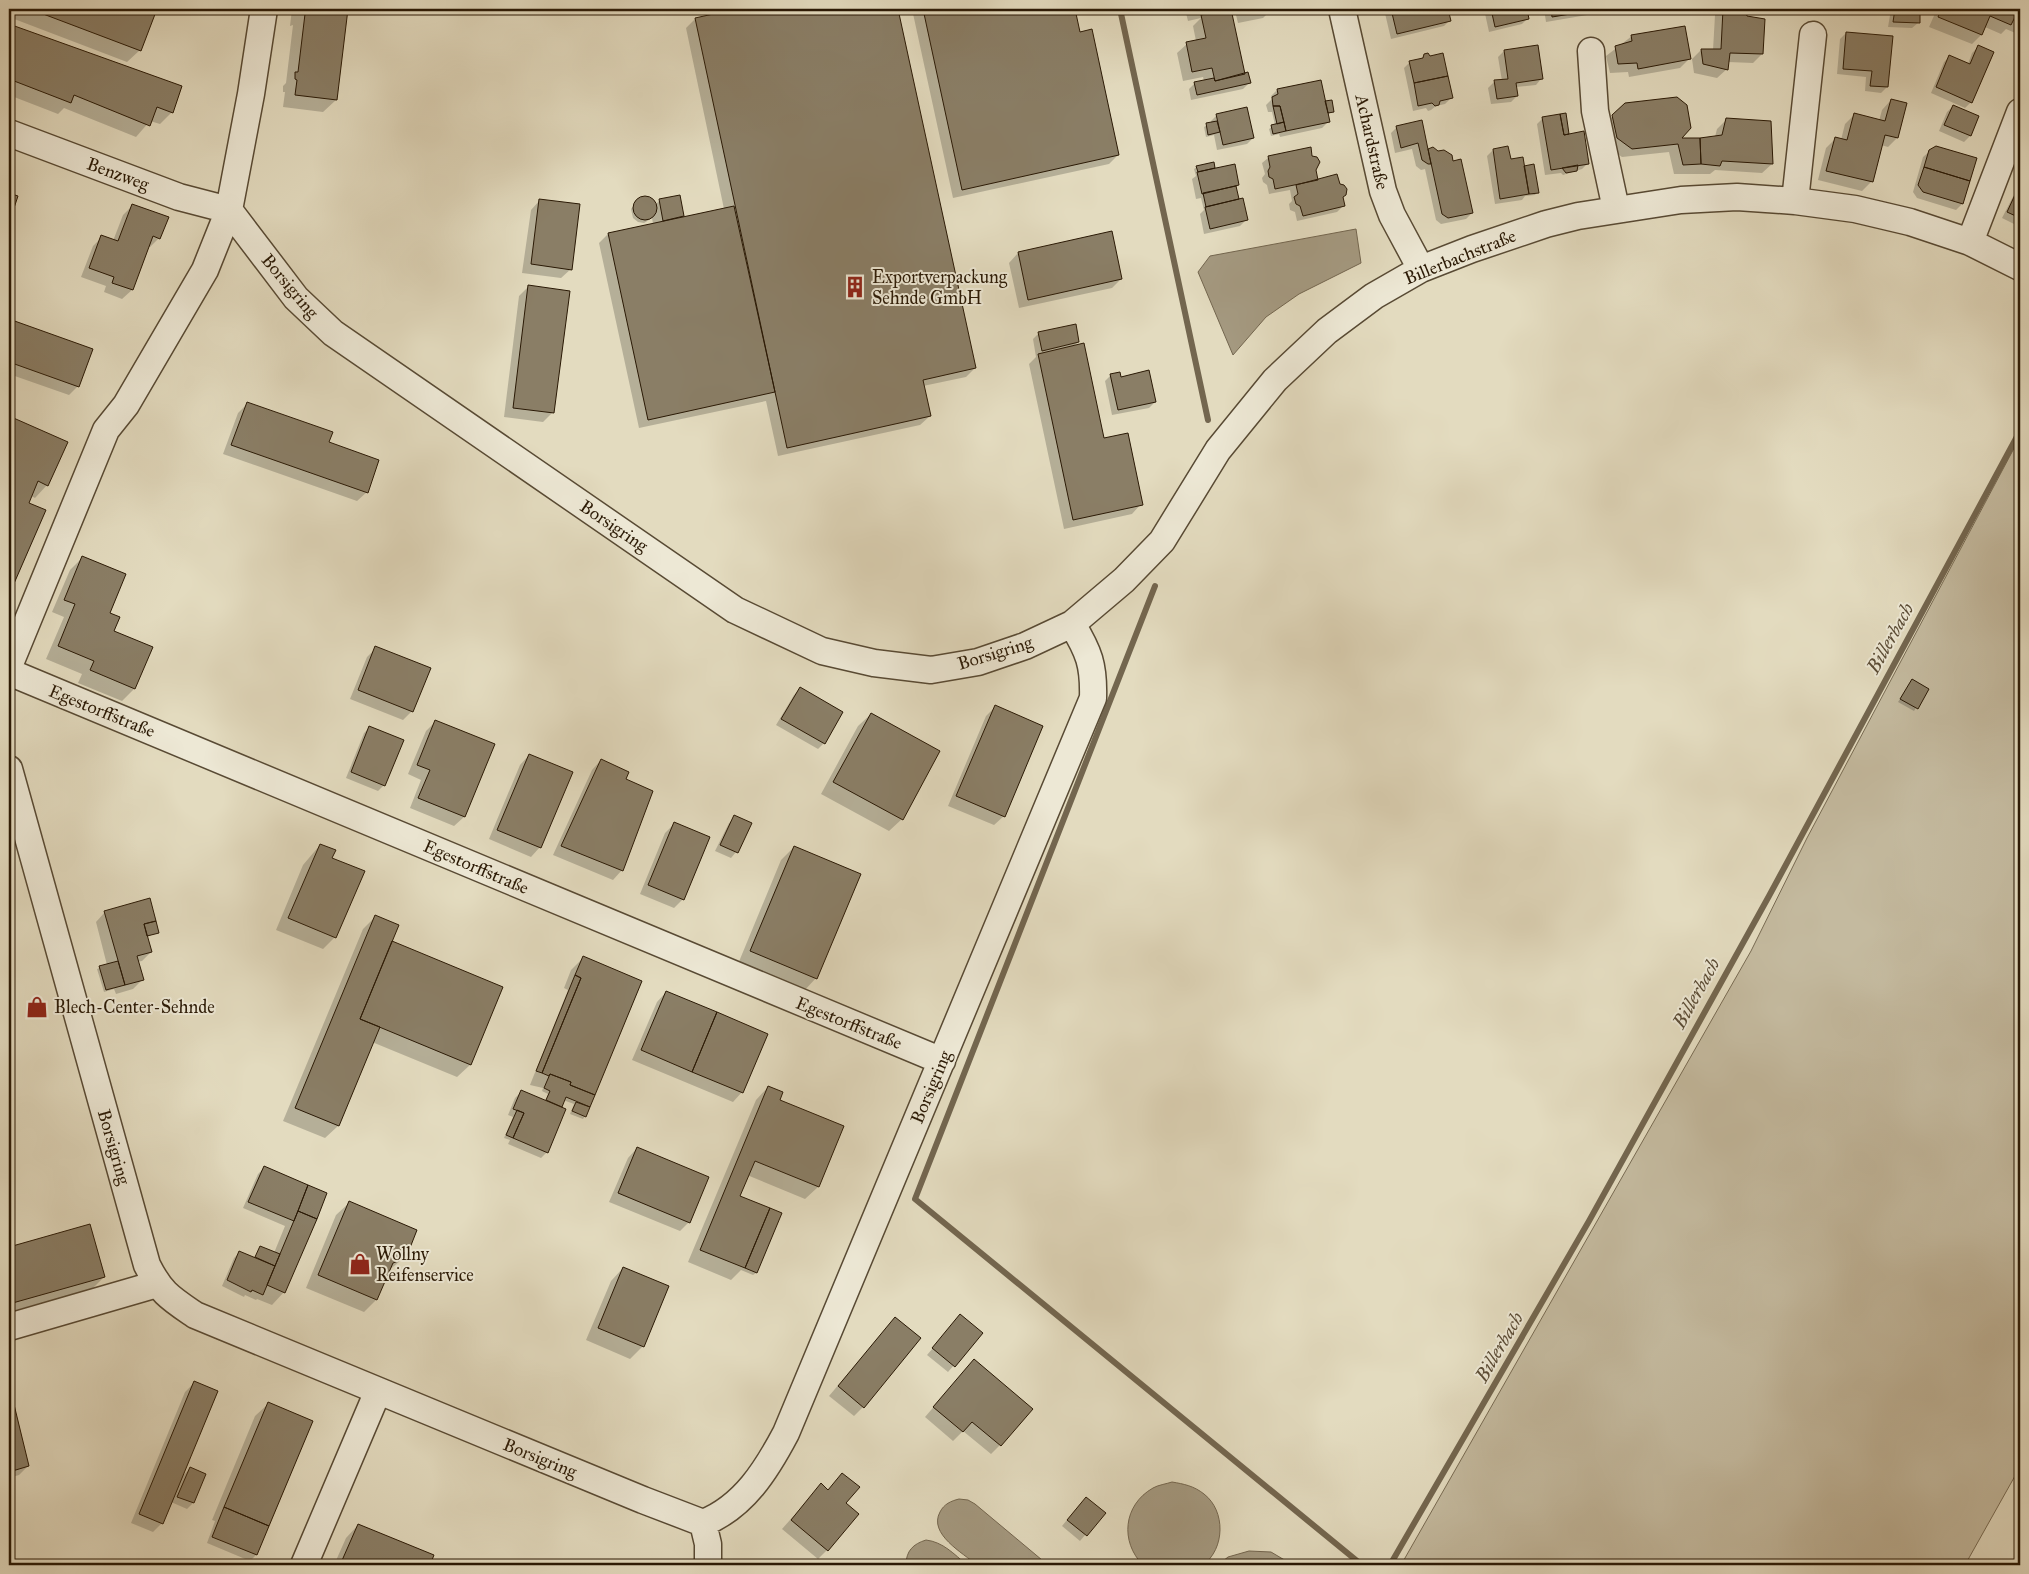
<svg xmlns="http://www.w3.org/2000/svg" width="2029" height="1574" font-family="'IM FELL Great Primer',serif">
	<style>
		.green { fill: #c4ba9f; stroke: #776a52 }
		.water { fill: #a49980; stroke: #73664f }
		.shadow { fill: #0003 }
		.lines { fill: none; stroke-linecap: round; stroke-linejoin: round }
		.stream { stroke: #73664f; stroke-width: 6 }
		.building { fill: #8a7e66; stroke: #2a1905 }
		.street-casing { stroke: #584a34; stroke-width: 29 }
		.street { stroke: #ede8d5; stroke-width: 26 }
		.labels { text-anchor: middle; dominant-baseline: central; stroke-width: 4; stroke-linejoin: round; paint-order: stroke }
		.street-label { font-size: 18px; fill: #2a1905; stroke: #ede8d5 }
		.poi-label { font-size: 18px; fill: #2a1905; stroke: #ede8d5; text-anchor: start }
		.water-label { font-size: 19px; font-style: italic; fill: #5b4c36; stroke: #ede8d5 }
	</style>
	<rect width="100%" height="100%" fill="#e3dbbf"/>
	<filter id="stains"><feTurbulence type="fractalNoise" baseFrequency=".004" numOctaves="4"/><feColorMatrix values="0 0 0 0 .2 0 0 0 0 .09 0 0 0 0 .02 0 0 0 .5 -.17"/></filter>
	<radialGradient id="worn" r=".72"><stop offset=".6" stop-color="#630" stop-opacity="0"/><stop offset="1" stop-color="#630" stop-opacity=".3"/></radialGradient>
	<path class="green" d="M2020,437v1030l-55,98h-564l350,-614 56,-113z"/>
	<path class="water" d="M1356,229l5,34 -62,31 -33,23 -33,38 -35,-83 12,-16z
		M1172,1482c12,2 22,4 32,12 22,17 21,55 -1,71h-60c-23,-23 -20,-60 10,-77 5,-3 13,-4 19,-6z
		M959,1499l9,1 7,4 73,61h-71c-14,-12 -49,-31 -37,-53 4,-8 11,-11 19,-13z
		M926,1540c17,2 28,14 41,25h-61c0,-14 7,-21 20,-25z
		M1249,1551l22,1 22,13h-75l10,-8z"/>
	<path class="shadow" d="M9,9h147l-16,41 -13,12 -118,-45z
		M292,9h55l-11,91 -13,12 -40,-5 2,-15h-2v-6l3,-3 7,-58 -3,1z
		M742,9h155l78,359 -9,9 -43,9 7,30 -10,9 -142,31 -12,-55 -127,27 -40,-185 9,-9 45,-10 -1,-6 -8,5 -6,-1 -5,-4 -2,-9 9,-11 6,-1 7,2 3,5 3,-3 20,-4 4,20 41,-8 -38,-181 9,-9z
		M912,9h161l6,24 39,122 -9,9 -156,34z
		M1185,9h87l-9,9 -25,5 -3,-12 -4,1 13,63 5,8 -6,6 -52,11 -2,-11 6,-6 9,-2 -1,-4 -20,4 -6,-28 10,-9 9,-3 -3,-15 8,-8 -13,3z
		M1384,9h63l3,11 -6,6 -53,13z
		M1484,9h42l2,9 -6,6 -33,8z
		M1544,9h55l-6,5 -47,8z
		M1671,9h13l-12,2z
		M1721,9h23l18,45 -9,9 -25,-1 -1,7 -10,9 -23,-5 -2,-14 9,-9h12l2,-35z
		M1870,9h48v14l-6,5 -24,-1 2,-12 -17,-2z
		M1937,9h83v26l-14,-6 -5,5 -16,-7 -4,8 -9,9 -43,-17z
		M9,25l171,62 -8,25 -12,12 -10,-3 -14,16 -72,-29 -6,6 -49,-19z
		M1846,33l41,54 -6,6 -16,-2 1,-14 -29,-3 3,-35z
		M1632,36l57,23 -9,9 -51,9 -1,-5 -18,1 -4,-17z
		M1978,47l-7,55 -6,6 -34,-15 13,-31 6,-6 18,8 4,-11z
		M1504,51l37,28 -5,6 -20,2 1,9 -6,6 -20,2 -3,-16 6,-6 8,-1 -4,-24z
		M2020,51v9l-3,-2z
		M1424,55l27,43 -6,6 -9,2 -5,4 -3,1 -2,-3 -13,3 -9,-43 6,-6 10,-2z
		M1320,81l4,23 9,7 -6,4 1,7 -6,6 -42,9 -1,-3 -8,2 -2,-7 6,-4 -3,-13h-4l-2,-7 6,-6 -1,-3 6,-6z
		M1891,100l14,4 -8,34 -9,9 -7,-2 -9,36 -10,10 -44,-11 8,-32 9,-9 6,1 4,-16 9,-9 25,6 3,-11z
		M1625,104l54,36 36,-3 2,-8 9,-9 46,44 -10,9 -47,-3 -5,4h-36l-5,-22 -47,5 -14,-10 -4,-22z
		M1953,106l17,30 -6,6 -25,-11 8,-19z
		M1217,115l36,23 -6,6 -30,6 -3,-15 -8,2 -2,-10 7,-4v-2z
		M1543,118l25,15 20,30 -6,6 -19,6 -2,-2 -16,2 -8,-51z
		M1421,122l6,28 5,-1 40,64 -6,6 -25,5 -5,-4 -11,-51 -4,1 -5,-4 -4,-17 -17,4 -4,-20 6,-6z
		M1493,150l30,17 14,25 -2,3 -10,1 -3,4 -27,4 -8,-48z
		M1930,151l32,53 -6,6 -39,-12 -4,-6 10,-35z
		M1268,158l46,12 2,10 26,17 1,9 -6,6 -40,9 -2,-9 -5,-2 -1,-6 3,-3 -2,-11 -21,4 -2,-9 -4,-3 -1,-4 3,-4 -3,-11z
		M1213,163l1,7 24,15 -3,3 3,13 8,19 -6,6 -36,8 -4,-20 4,-4 -3,-12 -5,1 -4,-20 4,-3 -2,-7 3,-2z
		M2020,183v44l-18,-9z
		M540,200l31,69 -10,9 -39,-5 9,-63z
		M133,205l26,33 -9,9h-2l-16,43 -10,9 -18,-7 2,-6 -25,-9 12,-31 9,-9 11,4 10,-26z
		M2020,228v10l-4,-2z
		M1111,233l10,46 -9,9 -93,20 -10,-45 9,-10z
		M528,287l25,125 -10,10 -39,-5 15,-121z
		M9,320l82,30 -13,36 -9,9 -60,-21z
		M1039,333l39,9 -5,5 30,92 38,65 -9,10 -68,15 -35,-165 7,-7 -3,-18z
		M1111,375l9,3 35,24 -6,6 -37,7 -7,-34z
		M247,404l81,39 39,49 -10,9 -134,-47 15,-41z
		M9,418l57,24 -19,43 -12,13 -4,-2 -4,7 17,8 -35,82z
		M82,558l27,55 4,19 21,57 -12,12 -44,-18 4,-9 -36,-15 18,-42 -12,-5 18,-42z
		M376,648l36,63 -9,9 -53,-21 17,-42z
		M1912,681l15,9 -13,21 -16,-9z
		M800,689l24,54 -6,6 -42,-24 18,-30z
		M995,707l9,109 -10,9 -46,-19 38,-90z
		M871,714l31,105 -13,12 -68,-37 37,-68z
		M436,721l57,24 -29,72 -10,9 -44,-18 11,-28 -13,-6 18,-43z
		M370,727l14,58 -6,6 -32,-13 18,-45z
		M529,755l11,92 -9,10 -42,-18 31,-74z
		M2020,759v16l-5,-10z
		M601,760l24,20 -3,90 -9,10 -60,-25 39,-85z
		M735,817l1,35 -5,6 -16,-7 14,-28z
		M674,824l9,75 -9,9 -34,-14 25,-61z
		M320,845l11,13 4,79 -12,12 -47,-19 27,-65z
		M794,847l22,131 -12,13 -66,-27 43,-104z
		M105,912l53,20 -11,5 4,15 -9,9 -5,1 5,18 -9,9 -17,5 -2,-5 -10,3 -7,-23 10,-4 -11,-43z
		M375,917l15,25 112,46 -32,77 -13,12 -85,-35 -34,84 -13,12 -42,-17 80,-192z
		M583,958l58,24 -56,134 -2,3 -13,-5 4,-10 -11,-4 -4,7 -12,45 -6,6 -33,-14 2,-4 -6,-2 9,-21 -5,-2 7,-17 6,-6 24,9 3,-7 -6,-3 1,-3 -13,-3 38,-95 -4,-2 7,-18z
		M666,992l76,100 -9,10 -101,-42 25,-58z
		M768,1087l10,14 64,26 -24,60 -13,12 -58,-24 -9,21 42,18 -24,59 -3,2 -12,-5 -10,10 -43,-18 68,-162z
		M637,1148l52,74 -9,9 -71,-29 19,-44z
		M264,1168l62,25 -42,99 -12,13 -15,-6 -1,1 -11,-5 -1,2 -22,-11 12,-28 6,-6 14,6 7,-11 13,6 11,-27 -42,-18 15,-34z
		M349,1203l56,54 -17,14 -12,29 -12,12 -58,-24 30,-73z
		M90,1226l14,51 -12,12 -83,23v-63z
		M623,1268l20,78 -13,13 -44,-19 25,-59z
		M895,1318l-32,89 -9,9 -25,-20z
		M955,1322l27,11 -34,39 -21,-17z
		M974,1360l26,85 -9,9 -28,-23 -10,10 -28,-24z
		M194,1383l-13,95 9,-10 15,6 -12,29 -6,6 -16,-7 -9,21 -9,9 -22,-9 54,-131z
		M9,1389l19,77 -9,9 -10,3z
		M268,1404l43,17 -55,134 -6,6 -43,-18 8,-22 -3,-1 43,-104z
		M842,1475l3,28 -18,47 -9,9 -36,-30 39,-44 7,5z
		M1080,1504l24,9 -24,28 -18,-15z
		M358,1525l74,31 -4,9h-94l12,-27z"/>
	<g class="lines">
		<path class="stream" d="M1120,9l88,411
			M1155,586l-240,613 447,366
			M1390,1565l199,-344 180,-325 251,-465"/>
	</g>
	<path class="building" d="M30,9h127l-16,42z
		M302,9h46l-11,91 -42,-5 2,-15 -2,-1v-7h3l7,-58h-3z
		M736,9h162l78,359 -53,12 8,36 -144,32 -92,-430z
		M923,9h152l5,23 12,-3 27,126 -157,35z
		M1231,9l14,65 -30,7 -3,-13 -20,4 -6,-30 20,-4 -5,-23z
		M1391,9h57l3,12 -54,13z
		M1491,9h36l2,10 -34,8z
		M1551,9h50l-49,8z
		M1723,9h22l2,7 18,3 -2,35 -33,-1 -2,17 -25,-6 -2,-15h20z
		M1892,9h28v14l-27,-1 2,-13z
		M1941,9h78l-8,16 -21,-9 -8,19 -44,-18z
		M9,24l173,62 -9,27 -16,-6 -7,19 -76,-31 -3,8 -62,-24z
		M1685,26l6,33 -53,10 -1,-6 -19,1 -3,-18 17,-5 -1,-6z
		M1846,32l47,4 -5,51 -18,-1 2,-15 -29,-2z
		M1538,45l5,34 -27,4 2,13 -21,3 -3,-19 14,-1 -4,-29z
		M1978,45l16,7 -22,51 -36,-16 13,-32 21,9z
		M1428,53l2,3 13,-3 5,23 -34,7 -5,-22 14,-3 1,-4z
		M1248,72l3,11 -54,12 -3,-13 20,-4 1,3z
		M1448,76l5,22 -13,3 -1,4 -4,1 -3,-3 -14,3 -4,-23z
		M1321,80l9,42 -44,9 -6,-25h-7l-1,-9 6,-3 -1,-5z
		M1677,97l10,8 4,23 -9,10h18l1,26 -18,1 -5,-21 -46,5 -15,-11 -5,-23 13,-12z
		M1891,99l16,4 -9,35 -13,-3 -12,47 -47,-11 9,-34 12,3 7,-27 31,8z
		M1332,100l2,12 -6,1 -3,-12z
		M1953,105l26,11 -8,20 -27,-11z
		M1273,106h7l4,16 -7,2z
		M1247,107l7,31 -31,7 -7,-31z
		M1566,113l3,21 -5,1 -4,-21z
		M1560,114l4,21 20,-4 5,33 -38,6 -9,-53z
		M1726,118l45,3 2,43 -51,-3 -2,5 -19,-2 -1,-26 22,-3z
		M1422,120l9,44h-3l-6,-4 -4,-17 -17,5 -5,-22z
		M1217,121l3,11 -12,3 -2,-12z
		M1284,122l2,9 -13,3 -2,-9z
		M1508,146l3,13 12,-2 6,37 -29,5 -7,-50z
		M1936,146l41,12 -7,23 -46,-14 5,-17z
		M1311,147l1,9 5,1 3,5 -4,8 2,10 -43,9 -2,-10 -4,-2 -1,-6 2,-4 -2,-11z
		M1433,147l5,4 6,-1 8,5 1,6 8,-2 12,54 -25,5 -6,-4 -14,-65z
		M1214,162l1,6 -17,4 -2,-6z
		M1235,164l4,21 -37,9 -5,-22z
		M1534,164l5,29 -10,1 -5,-28z
		M1578,165l-1,6 -11,2 -4,-5z
		M1924,167l46,14 -7,23 -40,-12 -5,-7z
		M1337,174l3,10 4,1 3,4 -1,6 -3,2 2,9 -42,10 -3,-10 -4,-2 -2,-7 4,-3 -2,-9z
		M2020,184v34l-13,-6z
		M1236,186l3,13 -33,8 -3,-14z
		M9,193l9,3 -9,27z
		M680,195l4,21 -21,5 -4,-22z
		M633 208a12 12 0 1 1 24 0a12 12 0 1 1-24 0Z
		M1243,198l5,22 -38,9 -5,-22z
		M539,199l41,5 -8,66 -41,-6z
		M132,204l37,13 -9,22 -7,-3 -20,54 -21,-7 2,-6 -25,-9 12,-33 17,6z
		M734,206l41,186 -127,28 -40,-187z
		M1112,231l10,48 -94,21 -10,-48z
		M528,285l42,6 -16,122 -41,-5z
		M9,319l84,30 -14,38 -70,-25z
		M1076,324l3,18 -37,9 -4,-19z
		M1084,343l20,95 24,-5 15,72 -70,15 -35,-166z
		M1149,370l7,32 -38,8 -8,-36 10,-2 1,5z
		M247,402l86,30 -4,10 50,18 -11,33 -137,-48z
		M9,416l59,26 -20,44 -10,-5 -9,22 17,7 -37,85z
		M82,556l44,18 -16,39 10,4 -6,14 39,16 -18,42 -45,-19 4,-9 -36,-15 17,-42 -11,-4z
		M375,646l56,22 -18,44 -55,-22z
		M1912,679l17,10 -11,20 -18,-10z
		M800,687l43,25 -18,32 -44,-25z
		M995,705l48,21 -38,91 -49,-21z
		M871,713l69,38 -37,69 -70,-38z
		M435,720l60,24 -30,73 -47,-19 12,-28 -13,-5z
		M369,726l35,14 -19,46 -34,-14z
		M529,754l44,18 -32,76 -44,-18z
		M601,759l28,13 -3,7 27,12 -30,80 -62,-25z
		M734,815l18,8 -14,30 -18,-8z
		M674,822l36,15 -26,63 -36,-15z
		M320,844l16,6 -4,8 33,13 -29,67 -48,-20z
		M794,846l67,28 -44,105 -67,-28z
		M150,898l6,23 -12,3 8,28 -15,4 7,24 -19,5 -21,-74z
		M375,915l24,10 -39,94 20,8 -41,99 -44,-18z
		M156,921l3,12 -12,3 -3,-12z
		M392,941l111,46 -32,78 -111,-46z
		M583,956l59,25 -47,114 -25,-10 1,-3 -21,-8 -1,2 -7,-3 39,-95 -6,-3z
		M118,961l7,24 -19,5 -7,-24z
		M575,975l6,3 -39,95 -6,-2z
		M666,991l51,21 -25,60 -51,-22z
		M717,1012l51,22 -25,59 -51,-21z
		M550,1074l21,8 -1,3 25,10 -5,12 -24,-10 -4,10 -16,-7 4,-9 -6,-3z
		M768,1086l15,6 -3,8 64,26 -25,61 -64,-26 -15,35 30,12 -25,60 -45,-18z
		M521,1090l45,19 -18,44 -35,-15 11,-25 -11,-4z
		M576,1102l14,5 -4,10 -14,-6z
		M517,1110l7,3 -11,25 -7,-3z
		M637,1147l72,30 -19,46 -72,-30z
		M264,1166l44,19 -14,36 -46,-19z
		M308,1185l19,8 -10,26 -19,-8z
		M349,1201l68,29 -11,28 -13,5 -16,37 -59,-25z
		M770,1208l12,5 -25,60 -12,-5z
		M298,1211l19,8 -32,74 -18,-8z
		M90,1224l15,53 -96,27v-57z
		M260,1246l20,8 -5,12 -20,-9z
		M239,1251l36,15 -12,29 -11,-5 -1,2 -24,-12z
		M623,1267l46,19 -25,61 -46,-19z
		M960,1314l23,19 -28,34 -23,-19z
		M895,1317l26,21 -57,70 -26,-22z
		M974,1359l59,50 -32,37 -29,-24 -9,10 -30,-25z
		M194,1381l24,10 -55,133 -24,-10z
		M9,1384l20,82 -20,6z
		M268,1402l45,19 -44,105 -45,-19z
		M190,1467l16,7 -12,29 -17,-6z
		M842,1473l18,14 -14,16 13,11 -31,37 -37,-31 30,-37 7,7z
		M1086,1497l20,16 -19,23 -20,-16z
		M224,1507l45,19 -12,29 -45,-18z
		M358,1524l76,31 -4,10h-90z"/>
	<g class="lines">
		<g class="street-casing">
			<path id="street" d="M264,9l-13,85 -22,116 67,88 37,35 402,277 87,41 52,12 57,7 47,-8 47,-16 47,-22 52,-44 38,-39 56,-91 57,-70 52,-49 47,-35 47,-27 51,-20 74,-25 32,-8 103,-16 56,-3 58,4 60,8 55,13 60,20 50,25
				M1342,9l41,182 9,24 29,54
				M1591,51l4,60 21,98
				M9,133l170,64 50,13 -24,60 -79,135 -20,25 -97,236
				M1795,201l18,-166
				M1970,242l50,-130
				M9,672l933,389
				M9,769l138,496c14,28 23,33 48,50l448,185 60,23c41,-16 64,-54 83,-90l307,-735c1,-33 -4,-46 -21,-74
				M9,1327l148,-43
				M703,1523l5,21v21
				M304,1565l74,-174"/>
		</g>
		<use href="#street" class="street"/>
	</g>
	<defs>
		<g id="building-bare" transform="scale(1.725)"><path d="M-4-6H4V6H1V3H-1V6H-4ZM-2.5-4.3h1.7v1.8h-1.7ZM.8-4.3h1.7v1.8H.8ZM-2.5-1h1.7V.8h-1.7ZM.8-1h1.7V.8H.8Z" fill="#8f2418" stroke="#ede8d5" stroke-width="2.5" paint-order="stroke"/></g>
		<g id="shop-bare" transform="scale(1.725)"><path d="M-5-2.5h2.3a2.7 3.5 0 0 1 5.4 0H5L5.5 6h-11ZM-1.5-2.5h3a1.5 2.3 0 0 0-3 0Z" fill="#8f2418" stroke="#ede8d5" stroke-width="2.5" paint-order="stroke"/></g>
	</defs>
	<g fill-rule="evenodd">
		<use href="#building-bare" x="855" y="287"/>
		<use href="#shop-bare" x="37" y="1007"/>
		<use href="#shop-bare" x="360" y="1264"/>
	</g>
	<g class="labels">
		<g class="street-label">
			<text transform="translate(1372 142) rotate(77)">Achardstraße</text>
			<text transform="translate(118 174) rotate(20)">Benzweg</text>
			<text transform="translate(1460 257) rotate(-22)">Billerbachstraße</text>
			<text transform="translate(290 286) rotate(50)">Borsigring</text>
			<text transform="translate(614 526) rotate(34)">Borsigring</text>
			<text transform="translate(995 653) rotate(-17)">Borsigring</text>
			<text transform="translate(102 711) rotate(22)">Egestorffstraße</text>
			<text transform="translate(476 867) rotate(23)">Egestorffstraße</text>
			<text transform="translate(849 1023) rotate(22)">Egestorffstraße</text>
			<text transform="translate(931 1087) rotate(-67)">Borsigring</text>
			<text transform="translate(114 1147) rotate(74)">Borsigring</text>
			<text transform="translate(540 1458) rotate(22)">Borsigring</text>
		</g>
		<g class="poi-label">
			<text x="872" y="277">Exportverpackung<tspan x="872" dy="21">Sehnde GmbH</tspan></text>
			<text x="54" y="1007">Blech-Center-Sehnde</text>
			<text x="376" y="1254">Wollny<tspan x="376" dy="21">Reifenservice</tspan></text>
		</g>
		<g class="water-label">
			<text transform="translate(1890 638) rotate(-61)">Billerbach</text>
			<text transform="translate(1696 993) rotate(-61)">Billerbach</text>
			<text transform="translate(1499 1347) rotate(-60)">Billerbach</text>
		</g>
	</g>
	<rect width="2029" height="1574" fill="none" stroke="#e3dbbf" stroke-width="30"/>
	<rect x="10" y="10" width="2009" height="1554" fill="none" stroke="#2a1905" stroke-width="2.5"/>
	<rect x="15" y="15" width="1999" height="1544" fill="none" stroke="#2a1905"/>
	<rect width="100%" height="100%" filter="url(#stains)"/>
	<rect width="100%" height="100%" fill="url(#worn)"/>
</svg>
